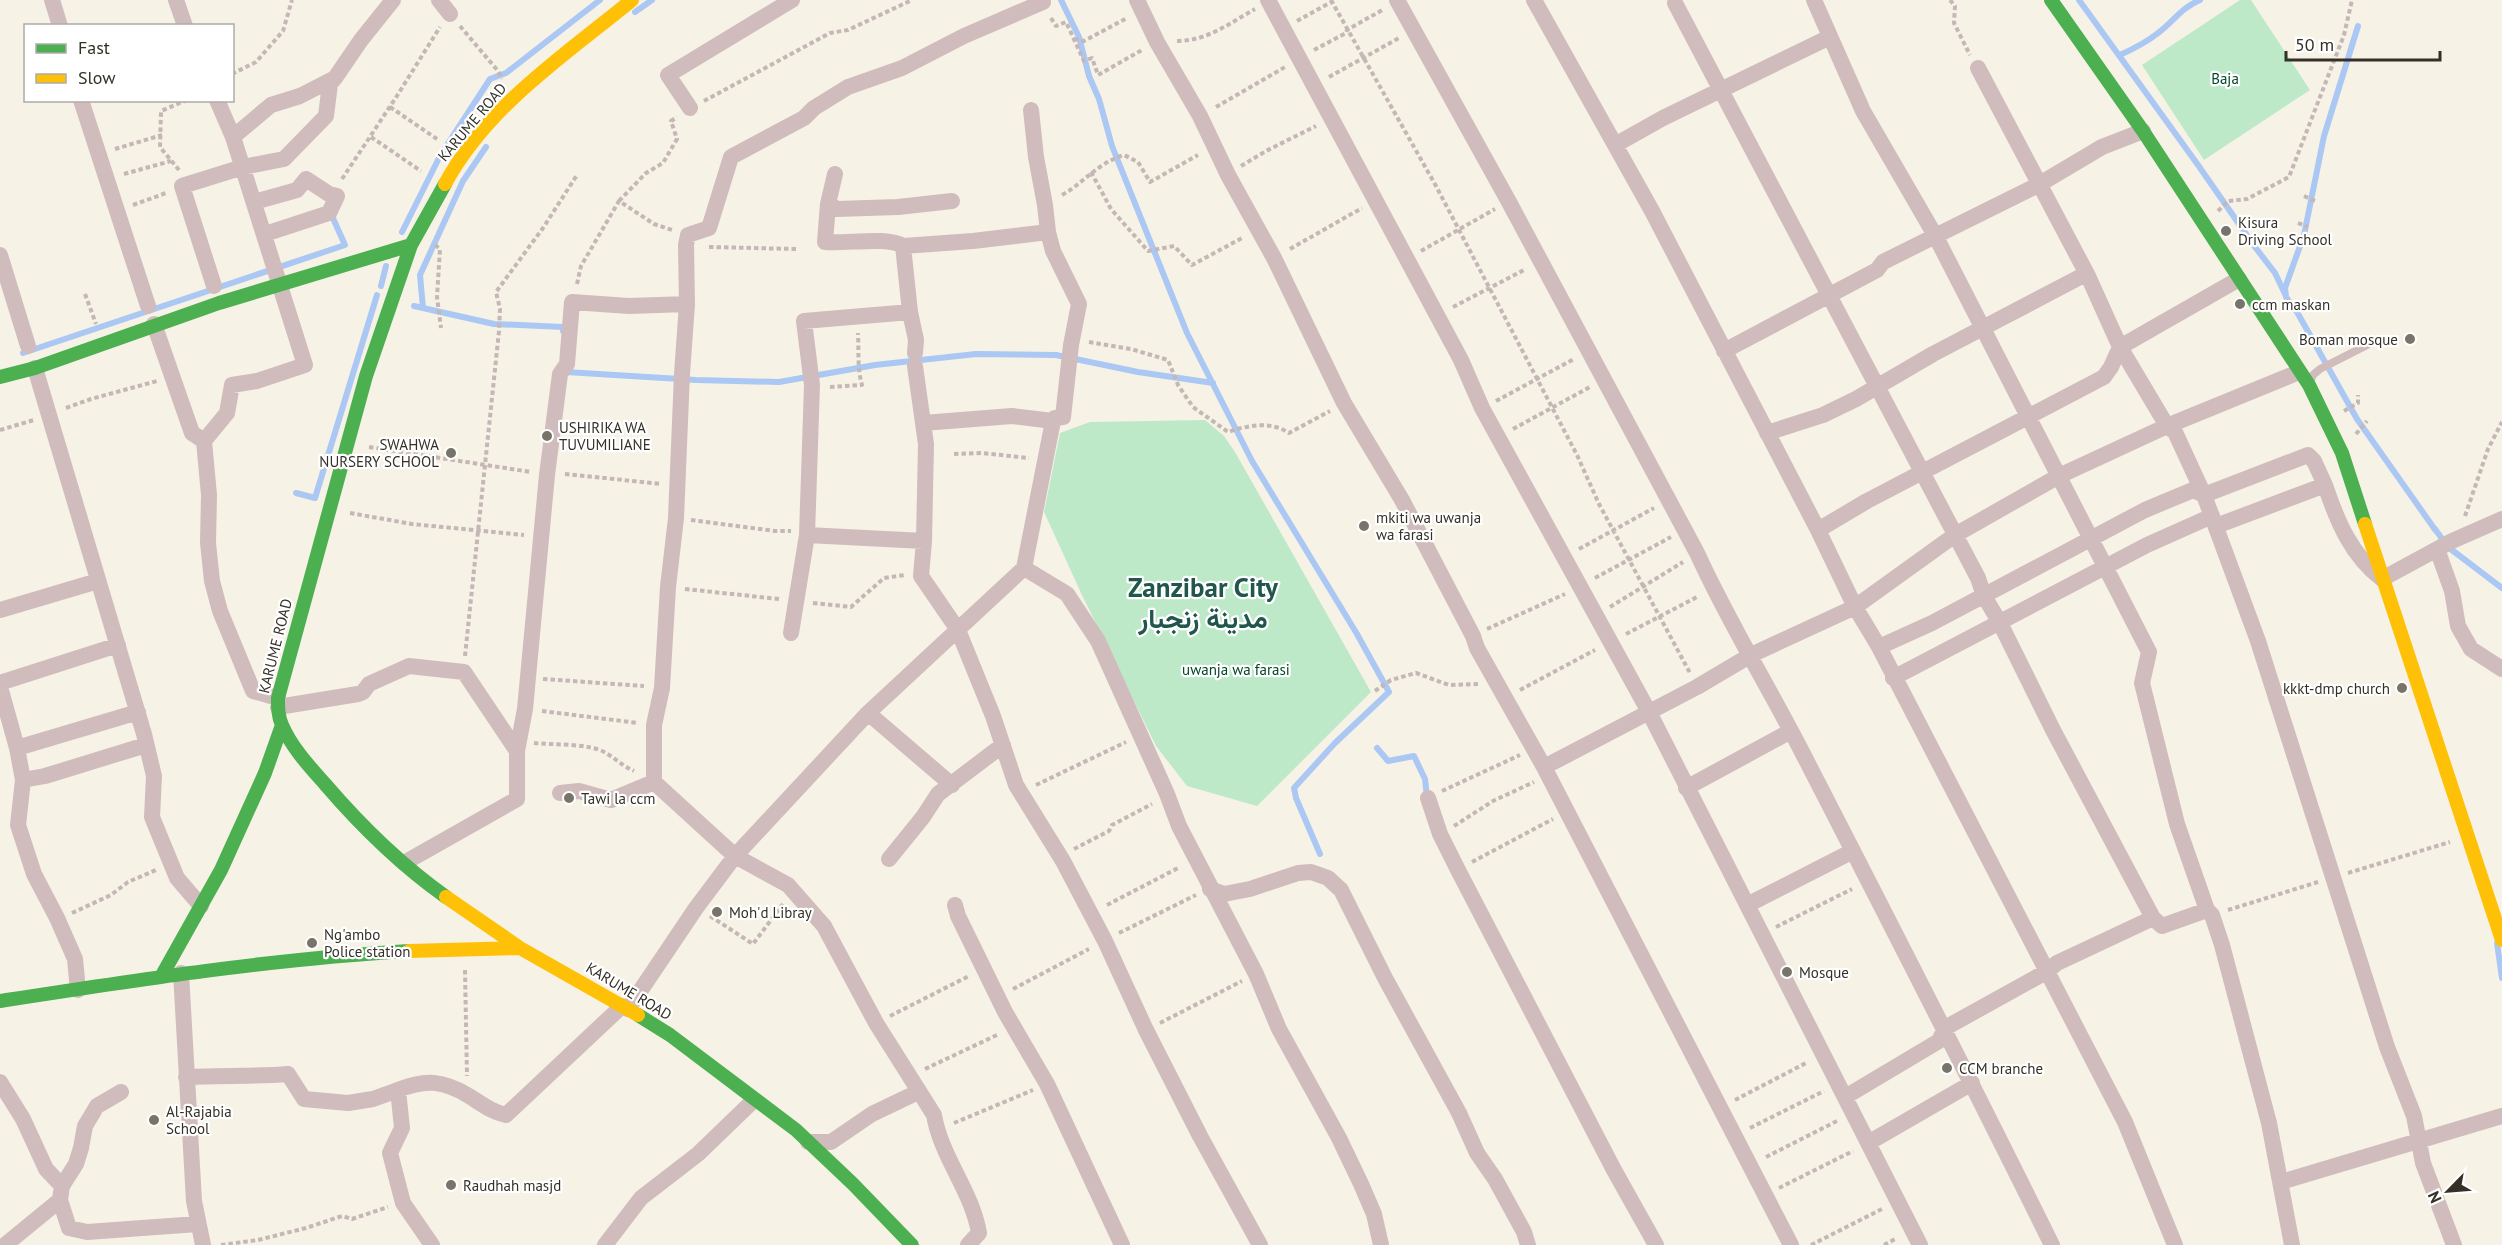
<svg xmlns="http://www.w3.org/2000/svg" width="2502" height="1245" font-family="'PT Sans',Vazirmatn,sans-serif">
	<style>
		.green { fill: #bee9c8 }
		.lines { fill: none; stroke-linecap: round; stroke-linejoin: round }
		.stream { stroke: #abc7f3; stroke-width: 6 }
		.path { stroke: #c4b7b6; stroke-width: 4; stroke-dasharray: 4.5 3; stroke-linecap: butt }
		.lane { stroke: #d0bcbd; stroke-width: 8 }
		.street { stroke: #d0bcbd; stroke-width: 16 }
		.fast { stroke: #4caf50; stroke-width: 14 }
		.slow { stroke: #ffc107; stroke-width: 14 }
		.poi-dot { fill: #78746a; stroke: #fff; stroke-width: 2 }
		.labels { text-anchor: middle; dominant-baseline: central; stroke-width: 4.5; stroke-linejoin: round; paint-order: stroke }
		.park-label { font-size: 15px; fill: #034728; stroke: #fff }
		.street-label { font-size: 15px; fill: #343027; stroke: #fff }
		.poi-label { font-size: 15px; fill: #343027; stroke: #fff; text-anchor: start }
		.town-label { font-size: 27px; font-weight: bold; fill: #20564c; stroke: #fff }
	</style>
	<rect width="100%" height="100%" fill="#f7f2e6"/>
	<path class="green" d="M2240,0h11l59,90 -106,70 -62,-95z
		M1205,420l19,16 11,16 136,240 -114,114 -70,-20 -31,-40 -75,-153 -37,-81 16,-79 30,-11z"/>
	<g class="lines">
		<path class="stream" d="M1061,0l18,37 10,39 10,23 13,47 75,187 65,128 105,173 32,58 -54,51 -41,45 2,10 24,56
			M2079,0l119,165 57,82 20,26 10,21
			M635,12l17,-12
			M2358,26l-34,110 -20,99 -19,53 1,9 11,15 60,107 79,112
			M2120,55c13,-6 27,-13 38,-22 16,-12 23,-25 42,-33
			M402,232l38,-76 50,-77 16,-6 94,-73
			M381,286l5,-20
			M414,306l80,18 69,3v4
			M423,308l-3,-33 43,-94 23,-34
			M23,353l322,-108 -13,-29
			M566,372l130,8 83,2 96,-17 101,-11 80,1 82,17 75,11
			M296,493l19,5 62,-203
			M2435,529l13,18 54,41
			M1377,748l11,13 26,-5 11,23 2,18
			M2497,943l5,35"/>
		<path class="path" d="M1331,0l105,186 141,269 22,49 91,169
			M1950,0l5,6 -1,17 16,32
			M1051,18l5,8 10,-4 18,39 8,-3 6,17 44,-25
			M1297,21l36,-20
			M460,26l38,45 4,8
			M1074,39l10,2 43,-23
			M1177,41c30,0 53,-18 78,-32
			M1314,50l32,-17 1,-3 37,-21
			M232,74l24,-12 27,-31 9,-31
			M1329,77l70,-39
			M704,101l126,-68 18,-3 64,-30
			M390,107l47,32
			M1216,107l69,-40
			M371,137l50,34
			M115,149l47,-14
			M1241,166l25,-15 50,-25
			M179,170l-19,-23 1,-36 26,-11
			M1091,172l20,37 37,42 26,-5 18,19 52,-28
			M124,174l47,-13
			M342,179l53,-80 45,-72
			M1062,195c23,-13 34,-31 62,-40l14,7 12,20 48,-27
			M2304,196l11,5
			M619,201l27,-28 17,-10 14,-24 -6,-18 6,-4
			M133,205l33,-12
			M2218,211l10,-10 19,-2 42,-22 55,-142 8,-35
			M2298,223l10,4
			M435,245l5,4 -3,48 4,31
			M709,247l87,2
			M1290,249l72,-41
			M1421,251l74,-42
			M577,284l4,-18 38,-65 35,23 18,6
			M85,294l11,30
			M1453,307l73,-38
			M1089,342l42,7 37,11 10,25 15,22 35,25c20,-7 43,-11 61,1l41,-22
			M830,387l32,-2c-5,-17 -3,-34 -4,-52
			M1496,401l78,-42
			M66,408l25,-9 66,-18
			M2344,411l14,-8v-8
			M1513,429l77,-42
			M0,430l34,-10
			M2356,434l11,-13
			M369,447l162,25
			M954,454l27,-1 48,5
			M565,474l97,10
			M350,513l62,11 112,11
			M2465,516l23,-67 14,-27
			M691,520l84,11h16
			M1579,549l75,-41
			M1595,578l76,-41
			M685,589l94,10
			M813,603l38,4 33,-29 21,-3
			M1610,607l73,-45
			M1487,629l78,-35
			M1626,634l73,-38
			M465,656l34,-325 1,-22 -4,-17 47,-64 34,-53
			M543,679l101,7
			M1520,690l75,-40
			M1375,691l16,-11 25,-7 33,12 30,-1
			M542,711l96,12
			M534,743c19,2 56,0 72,10 10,6 17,13 28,18
			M1036,785l90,-43
			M1442,791l78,-36
			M1454,826l39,-25 41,-19
			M1074,849l35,-18 3,-6 40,-21
			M1472,862l81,-43
			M2348,873l102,-31
			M1107,905l73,-38
			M2228,910l90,-28
			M72,913l39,-18 17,-13 28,-12
			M710,916l43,28 30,-40
			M1776,927l76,-38
			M1119,933l77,-38
			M465,970l2,106
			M1013,989l76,-40
			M890,1016l79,-40
			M1160,1023l82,-42
			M925,1069l72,-34
			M1735,1100l73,-38
			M954,1123l79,-33
			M1750,1128l74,-37
			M1766,1157l71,-36
			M1779,1188l74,-37
			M221,1245l37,-5 48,-12 36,-12 10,3 36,-12
			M1811,1245l71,-36
			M1884,1245l13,-7"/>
		<path class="lane" d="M2310,382l3,-7 7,-6 57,-29"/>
		<path class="street" d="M52,0l8,26
			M176,0l9,26
			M439,0l11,14
			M1137,0l20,42 43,74 28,59 46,83 70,145 58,97 71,136 4,12 67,119 247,478
			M1268,0l193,360 21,48 167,304 271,533
			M1397,0l112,202 188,351c31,68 70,131 104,197 85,165 169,329 251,495
			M1534,0l118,211 166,319 37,77 24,40 246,475 50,123
			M1675,3l303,575 6,18 16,27 53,107 100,188 9,8 45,-16 -30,-86 -35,-141 7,-31 -213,-415 -73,-126 -49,-111
			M1978,68l110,208 32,71 47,79 8,6 29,63 54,146 129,406 27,69 9,47 31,82
			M81,100l67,206
			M690,108l-22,-33 124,-75
			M233,137l38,-32 29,-9 35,-18 26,-38 32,-40
			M1615,145l48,-27 167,-81
			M254,202l43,-12 9,-11 23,15 8,2 -8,17 -64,21
			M828,204l7,-30
			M903,246c-16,-10 -56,-2 -78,-4l3,-38 9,5 61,-2 54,-6
			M0,255l28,91
			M214,286l-32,-100 61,-19 41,-8 42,-43 4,-32 5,-6
			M154,324l38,109 12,8 5,54 -1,48 4,38 8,30 33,80 25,7
			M1724,351l153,-81 6,-8 155,-77 64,-38 41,-16
			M915,353l1,-13 -6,-28 -7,-66 70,-5 75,-9
			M915,366l8,57 89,-7 41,5
			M35,368l109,366 10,42 -2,41 25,61 24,28
			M923,423l3,21 -2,97
			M1767,433l56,-18 33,-16 77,-45 147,-77 8,-1
			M204,441l23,-28 5,-28 25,-4 48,-16 -72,-228 -16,-37
			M2216,526l109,-41c12,36 26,70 57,94l70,-38 50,-22
			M1818,530l49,-29 237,-124 7,-10 9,-20 119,-68
			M807,535l5,-150 -8,-64 106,-9
			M2437,549l15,42 6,35 13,23 31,20
			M1024,568l43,26 31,47 69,153 12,32 77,148 23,55 60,109 22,46 13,30 7,31
			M0,610l98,-29
			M791,633l16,-98 117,6 -3,35 37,54 35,86 23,69 47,76 42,80 41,89 54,106 60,109
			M1879,647l53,-24 213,-113 48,-20 11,5 104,-40 6,6 11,24
			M1893,678l254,-133 65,-29
			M0,683l118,-38
			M0,687l17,61 6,32 -5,45 16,49 23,44 18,41 3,31
			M278,707l80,-13 5,-2 6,-8 40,-18 55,6 53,79
			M868,713l84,72
			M17,748l121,-36
			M1544,767l153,-80 54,-32 104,-48 100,-72 104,-59 108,-50 132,-54
			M23,780l22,-4 101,-31
			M1686,788l105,-57
			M560,793l19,-2 32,9 43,-18
			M1428,798l12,36 18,36 156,300 42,75
			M889,859l34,-42 15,-23 65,-49
			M404,863l113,-64v-48l8,-42 22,-234 13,-101 7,-10 5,-62 57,4 58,-2
			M1210,889l14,5 26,-5 48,-16 13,-1 17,6 13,12 44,88 74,135 18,40 18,26 29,53 4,13
			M955,905l3,11 47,96 42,72 75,161
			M1747,905l106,-54
			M2207,910l5,5 10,30 47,178 23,122
			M181,973l13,228 9,44
			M628,1009l68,-101 39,-52 133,-143 156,-145 29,-147 2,-3 8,-1 8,-72 8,-41 -26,-53 -5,-19 -3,-27 -9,-48 -5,-47
			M186,1077c35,-2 68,0 102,-3l16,25 44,4 25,-4 25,-9
			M0,1082l23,37 23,50 16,17
			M121,1092l-24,14 -12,20 -4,22 -5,16 -14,22 -2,14 9,28 18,4 111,-8
			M1845,1097l94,-56 6,-13 101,-56 11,-9 96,-45
			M808,1142h23l41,-28 46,-22
			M1868,1143l104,-60
			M2281,1182l221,-66
			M5,1245l55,-45
			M432,1245l-29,-42 -13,-50 12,-25 -4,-38c27,-11 45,-10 71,6 13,8 21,15 37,19l116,-109
			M605,1245l36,-47 57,-44 56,-54
			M968,1245l11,-12c-7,-42 -38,-76 -45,-118l-58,-92 -52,-97 -36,-41 -53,-29 -81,-74v-57l8,-37 6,-101 8,-69 6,-144 5,-70 -1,-59 2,-10 21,-7 22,-71 73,-39 10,-10 34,-21 54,-19 62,-32 79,-34"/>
		<path class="fast" d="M2051,0l92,131 166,254 33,68 23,71
			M445,184l-34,61 -45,131 -88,322c0,10 0,18 4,27 10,23 27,41 43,59 36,42 76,81 121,113
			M0,377l35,-9 184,-65 192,-58
			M161,977l60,-107 44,-97 17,-48
			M0,1001c136,-21 271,-42 409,-50
			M638,1015l32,20 126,95 57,54 59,61"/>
		<path class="slow" d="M445,184c42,-78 120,-129 187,-184
			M2365,524l137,416
			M446,897l74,51 118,67
			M409,951l111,-3"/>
	</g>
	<g class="poi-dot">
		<circle cx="2226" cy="231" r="6"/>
		<circle cx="2240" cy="304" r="6"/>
		<circle cx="2410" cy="339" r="6"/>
		<circle cx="547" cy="436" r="6"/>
		<circle cx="451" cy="453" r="6"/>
		<circle cx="1364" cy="526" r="6"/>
		<circle cx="2402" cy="688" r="6"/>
		<circle cx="569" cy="798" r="6"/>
		<circle cx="717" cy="912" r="6"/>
		<circle cx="312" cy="943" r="6"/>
		<circle cx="1787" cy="972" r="6"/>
		<circle cx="1947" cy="1068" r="6"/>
		<circle cx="154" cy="1120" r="6"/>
		<circle cx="451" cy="1185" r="6"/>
	</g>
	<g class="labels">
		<g class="park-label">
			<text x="2225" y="78">Baja</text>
			<text x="1236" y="669">uwanja wa farasi</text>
		</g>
		<g class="street-label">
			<text transform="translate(472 122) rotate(-50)">KARUME ROAD</text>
			<text transform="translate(275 646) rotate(-76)">KARUME ROAD</text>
			<text transform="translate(629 991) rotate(31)">KARUME ROAD</text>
		</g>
		<g class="poi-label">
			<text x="2238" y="222">Kisura<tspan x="2238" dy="17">Driving School</tspan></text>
			<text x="2252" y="304">ccm maskan</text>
			<text x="2398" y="339" text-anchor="end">Boman mosque</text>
			<text x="559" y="427">USHIRIKA WA<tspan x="559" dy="17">TUVUMILIANE</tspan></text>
			<text x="439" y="444" text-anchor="end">SWAHWA<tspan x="439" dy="17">NURSERY SCHOOL</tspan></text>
			<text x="1376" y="517">mkiti wa uwanja<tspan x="1376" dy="17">wa farasi</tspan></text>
			<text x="2390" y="688" text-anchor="end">kkkt-dmp church</text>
			<text x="581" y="798">Tawi la ccm</text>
			<text x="729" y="912">Moh'd Libray</text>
			<text x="324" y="934">Ng'ambo<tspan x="324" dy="17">Police station</tspan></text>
			<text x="1799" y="972">Mosque</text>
			<text x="1959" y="1068">CCM branche</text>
			<text x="166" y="1111">Al-Rajabia<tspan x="166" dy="17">School</tspan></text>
			<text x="463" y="1185">Raudhah masjd</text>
		</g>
		<g class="town-label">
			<text x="1203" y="587">Zanzibar City<tspan x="1203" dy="31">مدينة زنجبار</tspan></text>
		</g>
	</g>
	<rect x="24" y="24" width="210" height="78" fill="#ffffff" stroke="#aeaca9" stroke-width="1.5"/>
	<rect x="36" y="44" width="30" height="9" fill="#4caf50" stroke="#aeaca9" stroke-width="1.5"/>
	<text x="78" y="54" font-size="18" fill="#343027">Fast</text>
	<rect x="36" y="74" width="30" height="9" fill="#ffc107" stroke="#aeaca9" stroke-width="1.5"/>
	<text x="78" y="84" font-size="18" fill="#343027">Slow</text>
	<g transform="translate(2448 1191) rotate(245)" stroke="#ffffff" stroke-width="4.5" paint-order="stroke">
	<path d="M0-4.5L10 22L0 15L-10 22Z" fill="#343027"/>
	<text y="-9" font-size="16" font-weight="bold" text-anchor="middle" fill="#343027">N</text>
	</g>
	<path d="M2286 51v9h154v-9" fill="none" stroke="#343027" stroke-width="3"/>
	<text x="2295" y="51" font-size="18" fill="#343027" stroke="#ffffff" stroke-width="4.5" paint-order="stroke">50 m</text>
</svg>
